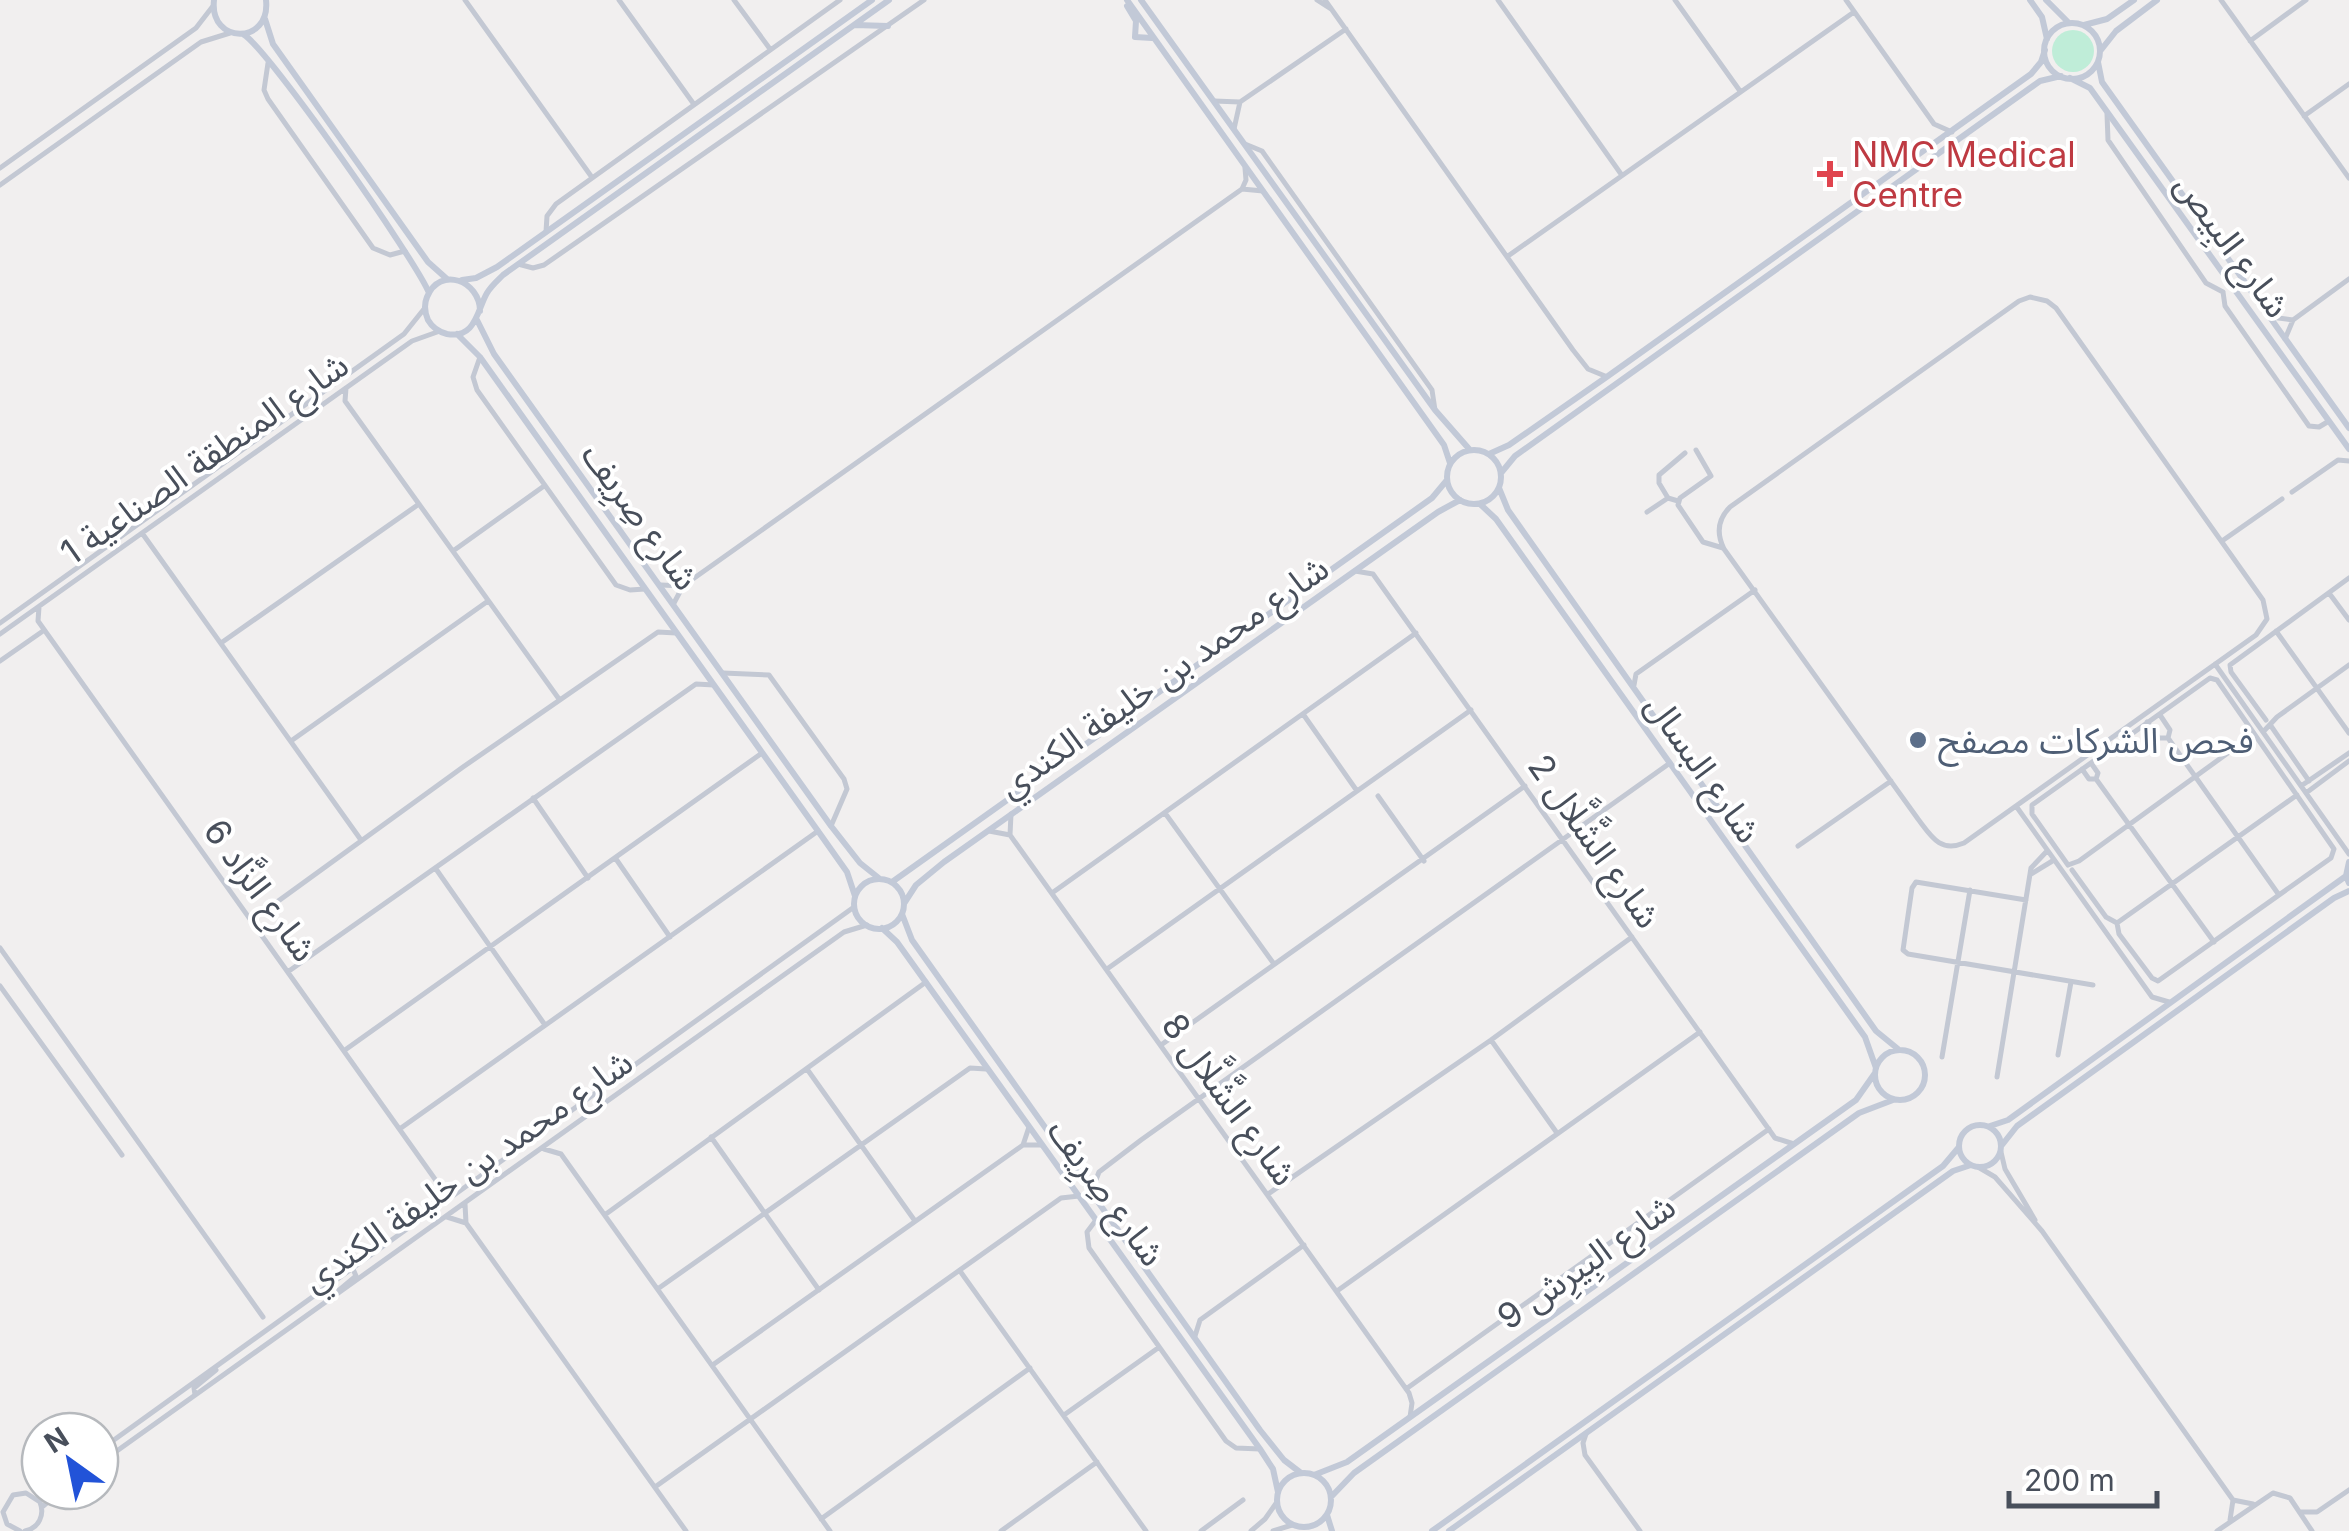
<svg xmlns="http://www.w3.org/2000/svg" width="2349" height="1531" font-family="Inter,'Noto Sans Arabic',sans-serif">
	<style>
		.green { fill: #bfedd8 }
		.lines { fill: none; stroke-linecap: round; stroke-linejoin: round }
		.street { stroke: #c3c8d3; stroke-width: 5 }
		.secondary { stroke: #c2c9d7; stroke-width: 6 }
		.health-dot { fill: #e0444e; stroke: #fff; stroke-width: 4 }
		.service-dot { fill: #5c6f8a; stroke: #fff; stroke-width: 4 }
		.labels { text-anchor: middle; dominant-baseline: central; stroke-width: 8; stroke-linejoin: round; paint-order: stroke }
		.health-label { font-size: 35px; fill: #be3a42; stroke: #fff; text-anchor: start }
		.street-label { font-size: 35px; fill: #484f5b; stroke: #fff }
		.service-label { font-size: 35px; fill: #4e5e75; stroke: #fff; text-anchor: start }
	</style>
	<rect width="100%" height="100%" fill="#f1efef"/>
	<path class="green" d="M2052 51a21 21 0 1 1 42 0a21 21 0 1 1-42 0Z"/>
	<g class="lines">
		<path class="street" d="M465,0l126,176
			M619,0l74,103
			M734,0l36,49
			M1317,0l14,9
			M1325,0l248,350 15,19 17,7
			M1498,0l123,174
			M1675,0l65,91
			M1846,0l88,124 18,8
			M2221,0l128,178
			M2250,41l56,-41
			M268,63l-4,27 4,9 105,149 17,7 15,-4
			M1214,101l26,1 106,-73
			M2107,114l1,26 98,143 17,9
			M2304,116l45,-32
			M1234,129l6,-27
			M1245,144l17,7 170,239 3,20
			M0,168l196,-140 17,-22
			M0,185l201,-143 29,-9
			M1242,189l4,-9 -1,-12
			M546,232l1,-16 9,-12 284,-204
			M1508,256l346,-244
			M518,264l15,4 11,-3 380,-265
			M2223,292l2,14 84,120 10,1 10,-6
			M2030,297l17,4 9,7 207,292 4,19 -11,16 -292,208c-24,10 -33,-7 -46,-24l-194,-270c-8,-16 -6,-30 6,-42l289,-206z
			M2271,317l22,3
			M2285,339l8,-19 56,-41
			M480,357l-7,20 4,13 139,195 14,5 15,-1
			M346,388l-1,13 214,298
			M1696,450l15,26 -31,22 -2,7 25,37 20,6
			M2292,492l46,-32 11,1
			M1668,498l-9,-15v-8l26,-22
			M1647,512l21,-14 10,3
			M142,533l219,307
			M2222,541l60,-42
			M453,551l91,-65
			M1355,571l18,3 402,564 19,6
			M661,585l22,1
			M2329,593l20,27
			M674,603l9,-17 559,-397 21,2
			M39,607l-1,14 404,568 13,5
			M0,623l404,-289 20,-25
			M2276,631l73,102
			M0,634l412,-293 28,-10
			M221,643l198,-139
			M0,661l43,-30
			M2215,664l134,190
			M723,673l46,2 75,104 3,10 -16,37
			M1634,685l2,-11 119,-84
			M1303,714l54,77
			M2266,720l-35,-48 -1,-7 119,-87
			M2147,722l12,16h9l2,-8 -10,-15
			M2271,726l38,55
			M2263,732l14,-15 72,-52
			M2168,738l111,157
			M291,741l197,-140
			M2082,769l7,10h7l2,-6 -7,-10
			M2096,779l118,163
			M2301,786l48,-33
			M2306,793l43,-32
			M1378,796l46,65
			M533,798l55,80
			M2016,806l136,191 17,5
			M1165,813l109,151
			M1011,814l-1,21 399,558 3,10 -2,14
			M989,831l21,4
			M1798,846l93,-65
			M616,859l54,78
			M2068,865l-36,-51v-9l178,-127 7,2 117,169 -3,9 -173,123 -6,-3 -33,-44 -2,-11 -11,-6 -34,-47
			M2068,865l11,-4 175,-127
			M436,869l109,156
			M2031,874l23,-14
			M1052,893l364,-260
			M2026,900l-110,-18 -4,6 -9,62 5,4 185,31
			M252,920l211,-153 195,-135 18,1
			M2117,923l180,-128
			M0,948l263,369
			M1107,969l364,-259
			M289,971l407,-287 18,1
			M0,986l122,169
			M1491,1040l66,93
			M1161,1045l364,-259
			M345,1050l417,-297
			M2058,1055l13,-73
			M1942,1057l28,-167
			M807,1069l108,152
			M1997,1077l34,-209 16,-17
			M401,1128l417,-297
			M711,1137l108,153
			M1023,1145l6,-18
			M544,1149l17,5 269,377
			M2001,1152l4,17 30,51
			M1978,1167l17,10 47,54 191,269 -3,20
			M1092,1190l7,-18 42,-32 529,-377
			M1268,1194l223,-154 141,-103
			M465,1204l1,19 220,308
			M606,1214l320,-232
			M447,1217l19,6
			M1096,1220l-9,12 2,16 137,193 10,7 24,1
			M960,1271l186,260
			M659,1288l311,-220 16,1
			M338,1291l18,-15 -3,-7
			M1337,1291l363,-259
			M1195,1336l5,-16 104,-75
			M714,1364l309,-219h18
			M1406,1389l363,-260
			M195,1395l-1,-7 22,-18
			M1064,1415l94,-67
			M1586,1434l-3,9 2,12 55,76
			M100,1450l754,-543
			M100,1463l744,-531 23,-7
			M655,1487l406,-289 18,-2
			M2233,1500l20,4
			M42,1507l19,-16
			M2300,1512h17l32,-22
			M821,1519l209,-151
			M20,1531l-13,-7 -4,-12 10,-17 13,-2 14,9c5,13 -1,26 -15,29
			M1001,1531l96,-69
			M1201,1531l42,-31
			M1251,1531l14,-12 12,-17
			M1273,1531l19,-6
			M2217,1531l56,-38 17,5 22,33"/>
		<path class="secondary" d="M214,0c-5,45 57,45 52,0
			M1127,0l317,445 6,18
			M1141,0l294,410 35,40
			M2030,0l12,17 5,22
			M2046,0l22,22
			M1127,6l9,15 -1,16 17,1
			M265,19l8,25 155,218 19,17
			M2044 51a28 28 0 1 1 56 0a28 28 0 1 1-56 0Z
			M855,25l33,1
			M2084,25l23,-6 27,-19
			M243,34c24,13 174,228 186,259
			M2101,50l15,-19 41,-31
			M2098,62l4,20 247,346
			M2070,78l20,10 259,361
			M462,280l14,-2 21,-11 375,-267
			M480,311c0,-30 -40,-46 -53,-14 -3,7 -2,16 1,23 4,7 11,12 19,14 29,5 30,-24 40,-41 4,-7 10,-12 16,-18l386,-275
			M477,320l17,34 337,472 29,37 20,16
			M457,334l23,23 338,474 29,41 8,24
			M1447 477a27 27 0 1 1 54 0a27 27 0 1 1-54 0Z
			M1489,454l20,-9 99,-69 423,-302 10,-12 4,-12
			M1501,473l14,-17 525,-375 21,-5
			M1499,488l9,22 368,521 22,18
			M1480,504l16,15 369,518 11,31
			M2349,862l-3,14 3,7
			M854 904a25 25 0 1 1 50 0a25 25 0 1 1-50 0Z
			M892,882l540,-384 15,-18
			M905,902l11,-17 28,-23 494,-350 22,-12
			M902,914l10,26 348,490 24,30 17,13
			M882,928l15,14 363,507 13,20 5,23
			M1875 1075a25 25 0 1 1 50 0a25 25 0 1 1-50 0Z
			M1959 1146a21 21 0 1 1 42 0a21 21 0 1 1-42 0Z
			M1990,1126l18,-6 338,-244
			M2002,1145l15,-19 317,-228 15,-7
			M1277 1500a27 27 0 1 1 54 0a27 27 0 1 1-54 0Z
			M1314,1475l33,-13 509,-362 19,-27
			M1331,1497l23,-24 505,-360 34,-13
			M1327,1515l5,16
			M1432,1531l511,-365 16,-19
			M1449,1531l504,-360 18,-6"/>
	</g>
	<path class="health-dot" d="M1825 159h10v10h10v10h-10v10h-10v-10h-10v-10h10z"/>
	<circle class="service-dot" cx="1918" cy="740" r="10"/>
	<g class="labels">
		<g class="health-label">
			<text x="1852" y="154">NMC Medical<tspan x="1852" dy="40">Centre</tspan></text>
		</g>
		<g class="street-label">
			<text transform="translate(2233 245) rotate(54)">شارع البِيص</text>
			<text transform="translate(204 458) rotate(-35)">شارع المنطقة الصناعية 1</text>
			<text transform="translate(641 516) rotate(54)">شارع صِرِيف</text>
			<text transform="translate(1163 676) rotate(-35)">شارع محمد بن خليفة الكندي</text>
			<text transform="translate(1704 768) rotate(55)">شارع البسال</text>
			<text transform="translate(1595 841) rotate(55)">شارع الشَّلَّال 2</text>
			<text transform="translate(261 890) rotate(54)">شارع الزَّاد 6</text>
			<text transform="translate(1230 1099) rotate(54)">شارع الشَّلَّال 8</text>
			<text transform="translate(467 1170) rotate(-35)">شارع محمد بن خليفة الكندي</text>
			<text transform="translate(1107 1192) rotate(54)">شارع صِرِيف</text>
			<text transform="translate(1586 1261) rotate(-35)">شارع البِيرِش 9</text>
		</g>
		<g class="service-label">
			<text x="1938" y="740">فحص الشركات مصفح</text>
		</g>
	</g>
	<g transform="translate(70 1461) rotate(327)"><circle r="48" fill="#ffffff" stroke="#b6b9bd" stroke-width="2.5"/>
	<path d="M0-8L18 38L0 25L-18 38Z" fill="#2253d8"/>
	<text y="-15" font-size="28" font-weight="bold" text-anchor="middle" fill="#484f5b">N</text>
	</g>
	<path d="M2009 1491v15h148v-15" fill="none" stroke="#484f5b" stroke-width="5"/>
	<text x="2024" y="1491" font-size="30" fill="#484f5b" stroke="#ffffff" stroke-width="8" paint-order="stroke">200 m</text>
</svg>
